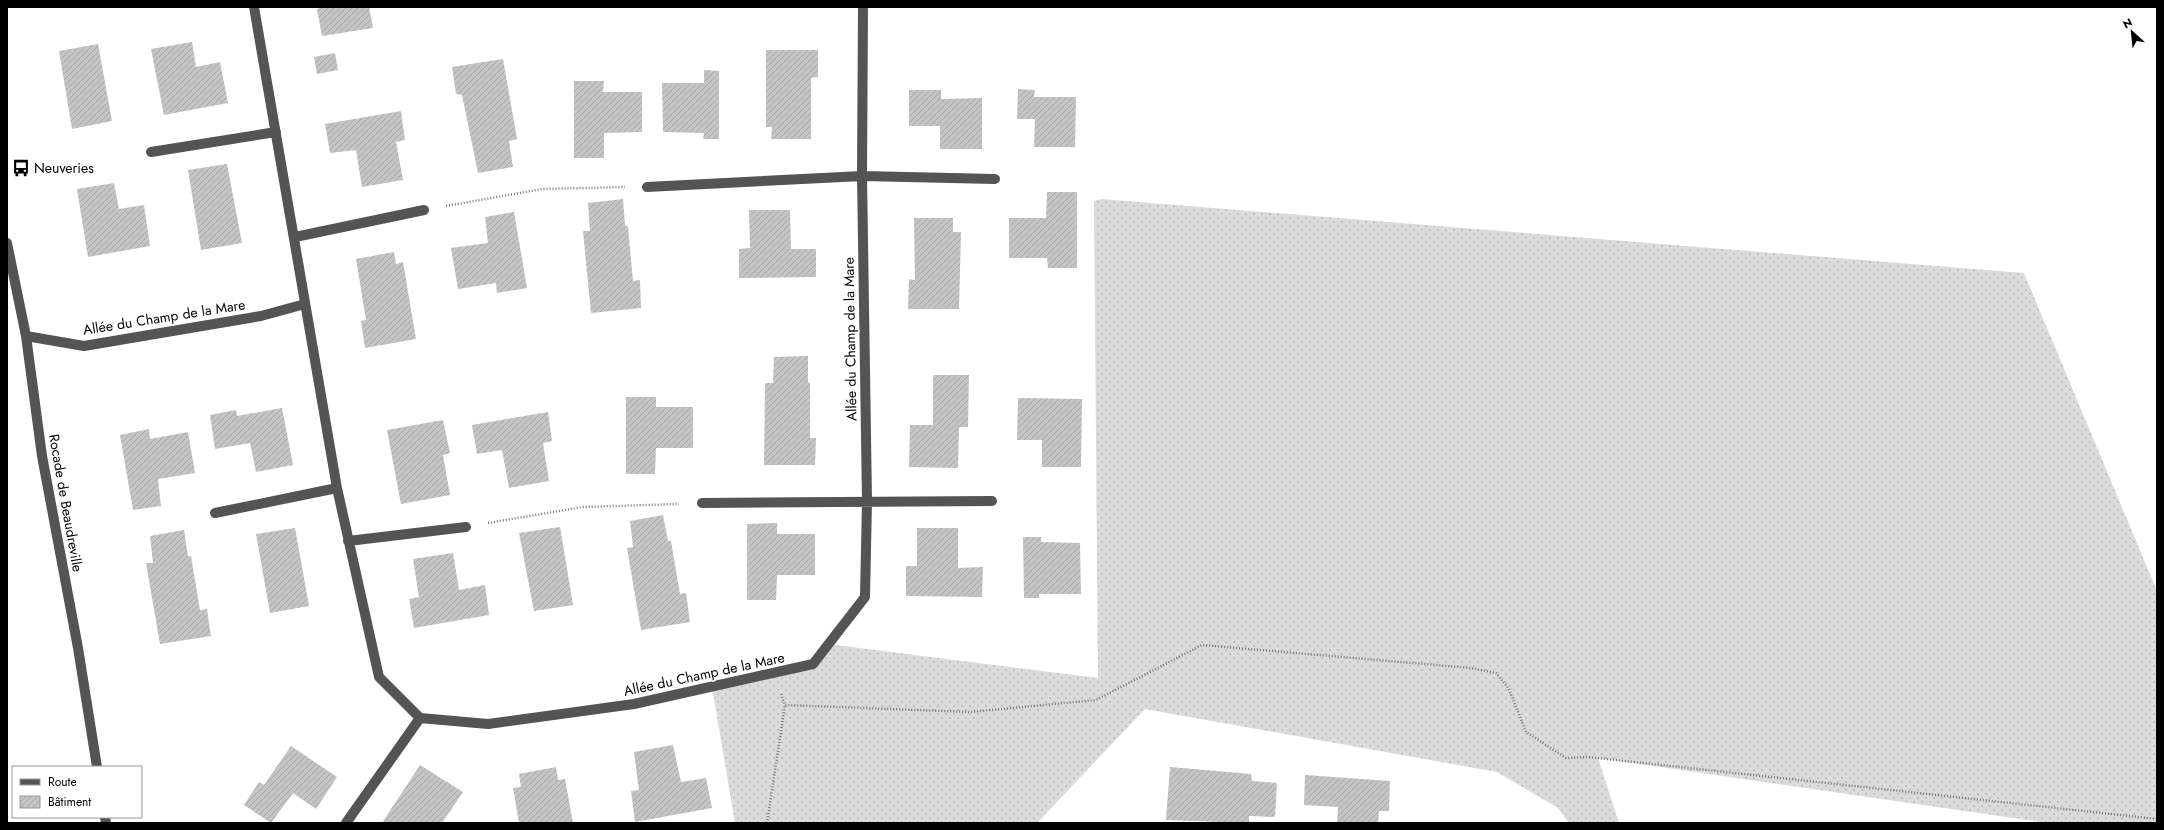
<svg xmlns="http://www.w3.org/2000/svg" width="2164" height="830" font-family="Jost,sans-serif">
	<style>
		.grass { fill: url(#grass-dots) }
		.building { fill: url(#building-hatch) }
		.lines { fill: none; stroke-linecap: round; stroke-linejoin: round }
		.path { stroke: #767676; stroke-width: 2.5; stroke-dasharray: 1 2; stroke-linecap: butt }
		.minor { stroke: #545454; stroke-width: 10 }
		.labels { text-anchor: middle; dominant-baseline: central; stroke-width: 3; stroke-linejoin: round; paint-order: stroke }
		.poi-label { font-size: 14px; fill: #000; stroke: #fff; text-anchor: start }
		.street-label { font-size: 14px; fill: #000; stroke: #fff }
	</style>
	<defs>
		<pattern id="grass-dots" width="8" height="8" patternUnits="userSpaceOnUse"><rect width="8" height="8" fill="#dbdbdb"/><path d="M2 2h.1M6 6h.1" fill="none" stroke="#bababa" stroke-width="1.8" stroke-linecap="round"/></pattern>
		<pattern id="building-hatch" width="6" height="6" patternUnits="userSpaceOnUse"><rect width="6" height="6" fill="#c4c4c4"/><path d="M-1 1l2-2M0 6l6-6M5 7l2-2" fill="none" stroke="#a7a7a7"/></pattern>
	</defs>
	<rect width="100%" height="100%" fill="#fff"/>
	<path class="grass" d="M1101,199l923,74 133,318v232h-110l-449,-65 21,65h-50l-11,-15 -61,-36 -352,-63 -108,114h-302l-23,-136 101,-23 15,-20 270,34 -4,-477z"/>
	<path class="building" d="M323,7h46l4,21 -51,8 -5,-27z
		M192,42l4,25 24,-5 8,41 -64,12 -13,-66z
		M98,44l14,77 -40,8 -13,-78z
		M766,50h52v27l-7,1v61h-40l1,-12h-6z
		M335,53l3,17 -21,4 -3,-17z
		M503,59l14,80 -8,2 4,26 -35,6 -16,-78 -6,-1 -4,-27z
		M704,70l15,1v68h-16l1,-6 -41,-1 -1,-49h42z
		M574,81h30l-1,11h39v40l-38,1v25h-30z
		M1018,89l17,1 -1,7h42l-1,50h-41l1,-28h-18z
		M909,90h32v9l41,-1v51h-42v-23h-31z
		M401,111l4,29 -9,2 7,38 -41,7 -6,-37 -26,3 -5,-29z
		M227,164l15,79 -41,7 -13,-80z
		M114,183l5,26 25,-4 6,41 -62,11 -11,-68z
		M1047,192h30v76h-29l-1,-10h-38v-40h37z
		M623,199l2,26 3,2 5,54 7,-1 1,28 -50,5 -8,-82h7l-2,-28z
		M749,210h41l1,39h25v28l-77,1v-29l11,-1z
		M514,212l13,76 -30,5 -1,-10 -38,6 -7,-41 37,-5 -3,-26z
		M914,218h39v14h8l-2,77h-51l1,-30 6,1z
		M394,252l2,12 7,-2 13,77 -51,9 -4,-27 5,-1 -10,-61z
		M808,356v26l2,1v55h6l-1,27h-51l1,-82h8l1,-26z
		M933,375h36l-1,52h-9l-1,41 -49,-1 1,-42h23z
		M626,397h30v10h37v41h-37l-1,26h-29z
		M1018,398l64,1 -1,68h-39v-27h-25z
		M282,408l11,57 -37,7 -6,-29 -35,6 -5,-34 26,-5 1,6z
		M548,412l4,29 -9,2 6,38 -40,7 -7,-38 -25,4 -5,-29z
		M443,420l7,33 -7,2 7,40 -49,9 -14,-74z
		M149,429l1,10 38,-7 7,41 -37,6 3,27 -28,4 -13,-75z
		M663,515l5,26h3l9,53 6,-1 4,29 -49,8 -14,-82 6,-1 -3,-26z
		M777,523v11h38v41h-38l-1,25h-29v-76z
		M560,527l13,78 -39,6 -15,-78z
		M295,528l14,78 -39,7 -14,-79z
		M917,528h41v40l25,-1 -1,30 -76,-1v-30h11z
		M184,530l4,26h3l9,54 7,-1 4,27 -51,8 -14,-81h7l-3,-27z
		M1023,537h18v5l39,1 1,51h-42v4h-15z
		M453,553l6,37 26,-5 4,30 -75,13 -5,-29 10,-2 -6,-38z
		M673,745l8,37 25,-4 6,30 -77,14 -4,-31 8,-1 -5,-38z
		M291,746l46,31 -21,32 -23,-16 -22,30 -27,-18 15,-23 5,3z
		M420,765l43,27 -21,31h-60z
		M556,767l2,13 7,-1 8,44h-54l-6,-35 8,-1 -2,-13z
		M1170,767l81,7 1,7 25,2 -2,34 -26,-1v7l-83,-3z
		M1305,775l85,6 -1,30h-10l-1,12h-41l1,-16 -34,-2z"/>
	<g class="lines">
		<path class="path" d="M446,206l96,-17 83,-2
			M488,523l95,-16 96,-3
			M781,694l4,11 185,7 126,-12 106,-55 269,23 25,5 13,16 17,43 40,26 22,-1 569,62
			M767,823l18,-118"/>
		<path class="minor" d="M254,7l83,481 42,189 41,41 68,6 146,-20 179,-40 52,-67 2,-96 -5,-325 1,-169
			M151,152l125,-20
			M647,187l215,-11 133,3
			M295,237l129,-27
			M7,243l19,93 16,120 36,192 19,119
			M26,336l58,10 177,-30 44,-12
			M702,503l290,-2
			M215,513l122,-25
			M348,541l118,-14
			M105,817l1,6
			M346,823l74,-105"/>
	</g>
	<defs>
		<g id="bus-bare" transform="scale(1.38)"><path d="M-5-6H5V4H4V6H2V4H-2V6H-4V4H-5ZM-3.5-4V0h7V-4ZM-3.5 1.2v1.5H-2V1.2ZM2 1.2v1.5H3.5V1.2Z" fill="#000" stroke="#fff" stroke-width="2.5" paint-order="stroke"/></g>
	</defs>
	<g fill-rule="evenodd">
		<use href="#bus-bare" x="21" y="168"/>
	</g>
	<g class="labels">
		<g class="poi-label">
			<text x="34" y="168">Neuveries</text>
		</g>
		<g class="street-label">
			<text transform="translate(164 317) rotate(-9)">Allée du Champ de la Mare</text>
			<text transform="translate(850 339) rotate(-91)">Allée du Champ de la Mare</text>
			<text transform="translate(66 503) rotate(80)">Rocade de Beaudreville</text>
			<text transform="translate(704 674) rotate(-12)">Allée du Champ de la Mare</text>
		</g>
	</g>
	<rect width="2164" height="830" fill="none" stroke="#000000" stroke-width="16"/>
	<rect x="12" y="766" width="130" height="52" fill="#ffffff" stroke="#999999"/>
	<rect x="20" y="779" width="20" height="6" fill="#545454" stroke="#999999"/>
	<text x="48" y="786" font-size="12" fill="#000000">Route</text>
	<rect x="20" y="796" width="20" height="12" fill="url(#building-hatch)" stroke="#999999"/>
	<text x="48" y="806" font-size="12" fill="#000000">Bâtiment</text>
	<g transform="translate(2132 32) rotate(333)" stroke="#ffffff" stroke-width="3" paint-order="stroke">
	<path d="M0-3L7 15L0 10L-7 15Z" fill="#000000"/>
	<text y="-6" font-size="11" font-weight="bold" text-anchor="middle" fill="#000000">N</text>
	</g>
</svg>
